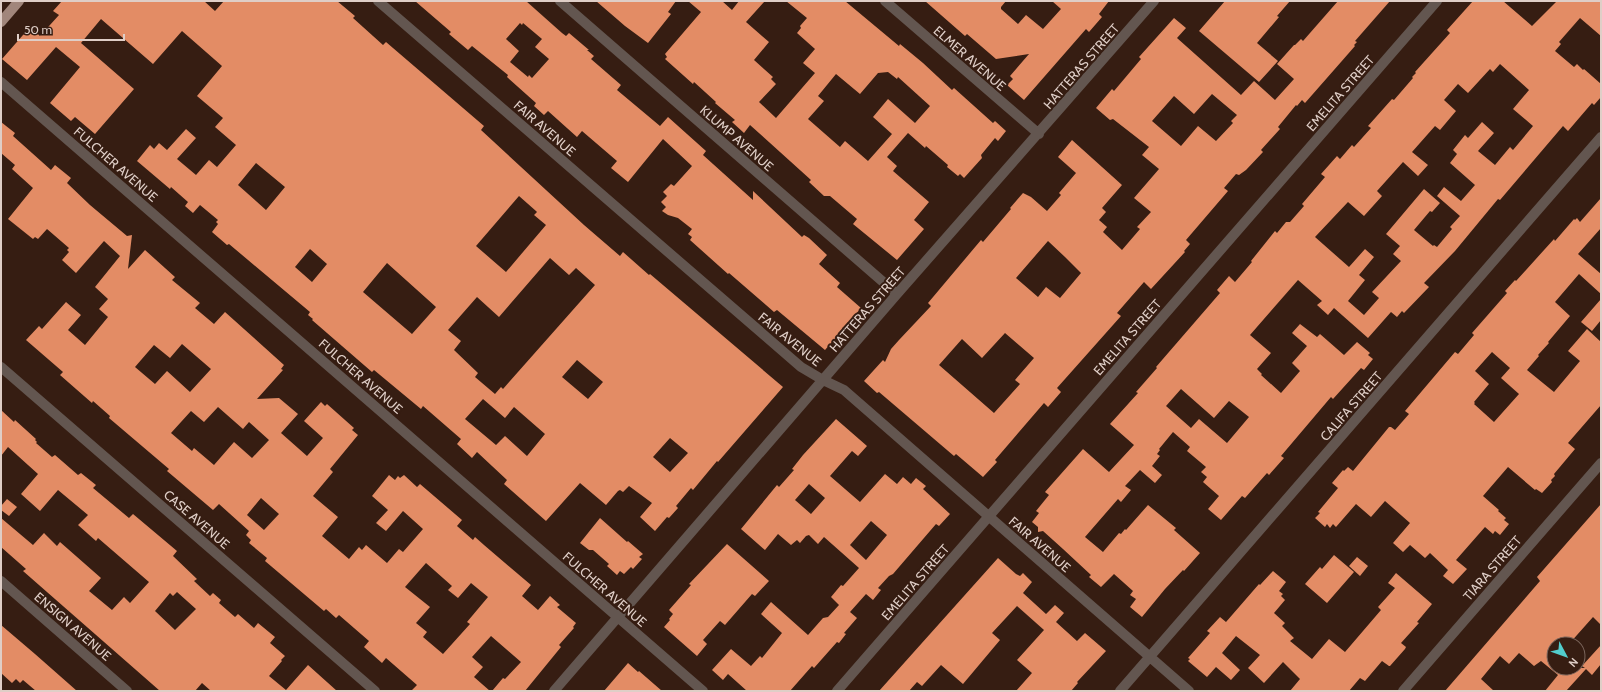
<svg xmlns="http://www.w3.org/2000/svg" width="1602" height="692" font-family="Cabin,sans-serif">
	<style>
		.building { fill: #e38c65; fill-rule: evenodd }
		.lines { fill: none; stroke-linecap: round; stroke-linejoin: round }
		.minor { stroke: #635650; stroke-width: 10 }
		.primary { stroke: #a1867b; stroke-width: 10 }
		.labels { text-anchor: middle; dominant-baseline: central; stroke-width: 4; stroke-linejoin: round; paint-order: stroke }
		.street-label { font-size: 13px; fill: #dfcec7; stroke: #361d12 }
	</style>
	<rect width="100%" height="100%" fill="#361d12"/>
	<path class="building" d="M62,1h142l11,10 9,-10h113l18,15 -2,2 30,27 3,-3 98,84 -3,4 103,95 36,31 3,-4 26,23 1,-1 133,113 -65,75 -1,-1 -24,29 -2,-2 -15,18 2,2 -9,10 -2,-1 -12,14 -15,-14 12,-14 -23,-17 -6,6 -3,-2 -2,1 -12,14 -26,-22 -34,38 -42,-37 3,-4 -30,-28 -5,6 -15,-14 4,-5 -38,-33 -2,3 -47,-39 -2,2 -60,-52 1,-1 -5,-4 2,-3 -81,-68 -2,1 -15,-13 6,-8 -2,-2 2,-2 -18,-15 -7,8 -8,-7 3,-4 -17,-15 -1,2 -33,-28 13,-16 4,4 5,-6 8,7 19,-21 10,9 -19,21 19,16 13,-15 8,7 19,-22 -21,-18 8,-9 -26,-22 25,-30 -40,-35 -29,33 -52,-45 -20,24 53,46 -39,45 -20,-17 -4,4 -21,-18 30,-36 -24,-20 -29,33 -25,-21 28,-32 10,9 19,-21 -6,-4zM256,163l29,24 -19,23 -28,-25zM519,196l17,15 1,1 -3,3 12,10 -40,47 -30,-26zM310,249l17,15 -15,18 -17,-15zM550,258l19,17 7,-7 19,17 -92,104 -2,-2 -6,7 -20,-17 3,-4 -24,-23 7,-9 -13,-11 29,-33 22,20zM387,263l49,44 -24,27 -49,-42zM577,360l26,22 -15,17 -26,-22zM483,399l22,19 9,-11 31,27 -18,22 -22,-20 -9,9 -31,-26zM670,438l18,15 -18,19 -17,-15z
		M415,1h111l36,32 4,3 3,-3 20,17h-2l7,6 -3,3 30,26 -4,5 43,36 8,-9 38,34 -3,4 50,45v-9l49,46 2,-2 5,3 18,17 -8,9 21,19 -3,4 24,21 -36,42 -48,-40 -3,2 -45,-39 -1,1 -38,-34 2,-3 -4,-3 4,-5 -14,-11 -10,-3 -6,-4 4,-4 -5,-5 6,-6 -4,-4 8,-8 3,2 18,-20 -29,-27 -35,43 -17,-14 6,-7 -35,-30 -5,6 -29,-26 -4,4 -10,-9 2,-3 -29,-26 1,-2 -36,-29 -4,4 -19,-16 2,-2zM520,23l2,2 1,-2 19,16 -7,8 14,12 -17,19 -3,-3 -1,2 -18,-15 9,-11 -13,-12z
		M596,1h80l-8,11 3,2 -23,29 -23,-17z
		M688,1h34l10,9 7,-9h26l-19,21 23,20 -15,18 19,17 -2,2 5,5 -17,18 17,16 39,-45 -12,-10 12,-14 -18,-16 4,-5 -1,-2 7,-8 -21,-17h59l54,45 1,-2 23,19 29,27 2,-2 39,35 2,-2 11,10 -8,10 -3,-3 -14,17 1,3 -18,20 -4,-4 -2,2 -11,-9 1,-2 -22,-19 -1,2 -17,-15 -21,24 10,9 -4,5 36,31 -15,18 10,9 -27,31 -44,-36 4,-5 -27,-23h-6l-15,-14 2,-2 -61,-55 -6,8 -12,-11 3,-2 -20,-17 1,-1 -22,-20 -1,2 -28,-25 2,-2 -2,-3 36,-42zM888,72l9,7 1,-2 32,29 -15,17 -27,-24 -15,18 19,17 -24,27 -23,-20 -5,6 -32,-28 16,-18 -6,-5 18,-22 24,20 18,-21z
		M925,1h81l-5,6v2l17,15 8,-9 17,14 18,-20 -9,-8h57l-10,13 3,3 -13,15 -3,-3 -62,71 -17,-15 6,-6 -3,-3 19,-22 -33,5 -29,-25 -2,2z
		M1225,1h65l-13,15 2,1 -22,26 21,18 -19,21 -60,-51z
		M1338,1h52l-35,40 2,1 -3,3 1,1 -14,16 -36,41 -3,-3 -5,6 -1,-1 -18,22 2,2 -19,21 2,2 -17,18 -7,5 -3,-1 -12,14 4,3 -42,49 4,4 -6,7 1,1 -34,37 -7,-7 -27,31 4,3 -64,72 4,4 -13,15 -4,-4 -49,57 2,2 -14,15 -27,-23 -2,2 -75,-64 -2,1 -13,-12 19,-21 2,2 6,-13 8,-9 32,-34 -3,-3 53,-63 2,2 28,-33 -1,-1 13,-15 8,4 16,14 14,-16 -2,-2 17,-20 -18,-16 14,-17 50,45 -20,23 4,4 -7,8 8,7 -4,5 19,18 18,-21 -3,-2 14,-15 -17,-14 25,-29 -17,-14 7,-8 -36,-28 -3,1 -14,-12 16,-19 2,2 27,-32 -2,-2 35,-39 12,10 -9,10 64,57 13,-14 21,19 19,-21 -17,-15 17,-19h1l6,-6 2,2zM1212,94l25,21 -6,6 2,2 -17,18 -18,-15 -17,20 -29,-25 22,-25 20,18zM1048,241l17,16 16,16 -21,25 -14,-11 -8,10 -22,-19zM1005,333l29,25 -19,22 5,4 -26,29 -55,-48 23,-26 20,19z
		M1473,1h30l29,25 25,-25h44v35l-21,-18 -21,24 2,2 -6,7 19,16 3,-3 6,6 1,-1 17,15v13l-7,8 -2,-2 -24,28 -5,-5 -63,74 -2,-1 -43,52 -31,32 5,4 -25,26 -2,-2 -5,6 -6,-5 -23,26 -34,-30 -6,7 -11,-10 5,-4 -24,-21 -48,55 21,18 -14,16 5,5 -1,1 20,18 19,-22 -8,-8 15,-17 -15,-13 8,-9 17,13 3,-3 24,21 13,-13 13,11 -2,2 5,4 -9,11 -3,-2 -28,31 -2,-2 -50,59 3,2 -15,17 -2,-2 -22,25 -3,-2 -21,24 -13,-11 11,-13 -16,-14 4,-5 -6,-5 5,-5 -19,-16 3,-4 -17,-15 -14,17 1,1 -3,4 3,2 -8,10 10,9 -7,8 -15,-13 -15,16 6,4 -10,12 -3,-3 -33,38 18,15 16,-19 2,1 4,-5 1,1 22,-25 28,23 -2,2 26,23 -16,18 -1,-1 -18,19 -23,28 -12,-10 6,-8 -6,-4 3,-4 -19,-17 -13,13 -12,-10 2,-2 -28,-26 -20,-18 -5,1v-5l-6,-5 7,-9 -3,-2 13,-16 -4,-3 38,-43 26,23 25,-27 -24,-21 28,-31 -2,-1 21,-24 -1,-1 64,-74 -3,-3 12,-14 6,6 17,-20 -1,-1 24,-30 2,2 9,-11h4l14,-16 -2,-2 23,-27 -4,-3 16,-18 3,3 12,-14 2,2 17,-19 -3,-2 24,-27 2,1 19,-22 -1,-1 4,-4 -1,-1 35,-39 -3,-3zM1500,64l29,26 -16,19 20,17 -20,24 -3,-3 -15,18 -17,-14 16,-18 -12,-11 -14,16 -3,-3 -12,15 4,4 -7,9 25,22 -14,16 -17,-14 -7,9 23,20 -10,11 2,2 -15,18 -3,-2 -1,1 -19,-16 16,-19 2,1 8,-9 -16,-14 -38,45 14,12 -7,8 8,7 -29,31 7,6 -15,17 -16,-14 17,-21 -6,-5 15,-18 -9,-8 -16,18 -34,-30 33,-35 16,14 18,-20 -5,-5 26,-29 15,14 10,-11 -16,-13 23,-26 5,4 16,-19 -12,-11 14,-16 10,9 22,-24 3,3zM1181,389l33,29 15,-17 20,16 -22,26 -28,-24 -8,9 -25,-22z
		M1,122l14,11 -2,3 38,34 4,-5 16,13 -4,5 23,22 37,31 5,-1 -4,34 17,-19 30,27 -3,3 28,23 -5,5 19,16 11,-12 59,53 -3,4 2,1 -26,29 22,-1 19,16 -17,19 26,23 16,-18 -19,-17 17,-19 4,4 2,-2 27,24 -2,2 6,5 -28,34 3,3 -20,24 25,21 -16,19 27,23 10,-12 3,3 4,-5 21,18 12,-14 4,3 20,-23 -20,-18 -17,20 -10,-8 12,-13 -16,-14 17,-21 6,5 3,-4 2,2 4,-3 13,12 3,-3 42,36 -5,6 16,14 2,-3 9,8 47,40 -9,11 16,14 12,-14 10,9 -3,2 19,16 -3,4 1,1 -15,17 2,2 -36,44h-33l11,-13 2,1 16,-17 -30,-26 -19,21 11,10 -9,10 16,14h-79l6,-6 -31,-27 -4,5 -18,-16 5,-6 -30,-26 -3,3 -10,-9 -2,2 -59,-50 2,-3 -18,-15 2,-3 -5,-5 3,-4 -30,-27 -6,6 -46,-39 2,-2 -60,-51 1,-2 -17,-15 -1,2 -32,-28 3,-3 -37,-32 13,-14 3,3 24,-27 15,13 -13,15 17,15 23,-28 -9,-8 9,-10 -13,-12 25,-31 -16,-15 -28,32 -14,-13 7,-8 -2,-2 2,-2 -22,-19 -9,10 -3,-2 -2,2 -25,-20 25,-31 -21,-19 3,-4 -14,-12zM182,344l29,25 -21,23 -23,-21 -12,13 -20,-17 19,-22 16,13zM218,407l25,22 6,-7 20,18 -17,18 -18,-16 -20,23 -20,-17 -2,3 -21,-18 20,-22 13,11zM261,498l18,16 -15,16 -17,-15zM426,563l26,23 -4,4 10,8 13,-15 17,14 -21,25 3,2 -27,30 -20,-17 4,-5 -11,-9 14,-16 -25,-20z
		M1601,198v30l-23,26 23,20v20l-22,-20 -24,28 15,14 -22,26 1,1 -11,12 1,1 -12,14 27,22 26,-31 -12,-10 19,-22 14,13v63l-33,38 7,6 -21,25 1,2 -4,4 1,2 -10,11 -6,-4 -1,1 -27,-23 -25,29 16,14 -1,1 8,7 -2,2 5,4 -9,11 -5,-4 -2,3 -8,-7 -29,33 11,9 -14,15 -10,-8 5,-6 -18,-17 -5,5 -15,-13 -7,7 -10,-9 17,-20 -25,-22 -14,16 -15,-13 -20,23 -3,-3 -3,4 -3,-4 -2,3 -10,-9 5,-5 -2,-1 20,-24 -6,-5 11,-13 1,1 4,-4 5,4 36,-44h2l4,3 14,-16 -4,-3 50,-59 3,2 16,-19 -2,-2 35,-40 -2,-2 10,-11 1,1 38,-42 1,2 19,-22 1,1 2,-2 3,4zM1492,352l18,16 -9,10 18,16 -25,28 -20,-18 1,-1 -1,-1 15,-18 -14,-13z
		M1601,299v21l-9,11 -11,-9z
		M1,410l13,12 1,-2 21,19 -1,1 2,2 -1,1 16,14 3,-2 23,20 3,-2 15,12 -3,3 36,30 4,-4 44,37 -4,5 24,23 -3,2 16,15 3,-3 8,7 -2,3 16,14 3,-3 16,14 4,-5 17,14 -5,6 15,13 -4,4 1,1 -13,15 17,14 22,-25 29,26h-126l-9,-8 -7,8h-35l-137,-120 3,-2 -25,-22v-29l32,27 11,-12 13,13 3,-4 41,36 -12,13 23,19 12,-13 6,6 19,-21 -51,-44 -2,3 -18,-16 10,-10 -30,-25 -18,21 -19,-17 17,-20 -30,-27 -7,9zM177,592l19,17 -21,21 -20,-19 15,-18 3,3z
		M836,419l31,27 -9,10 -6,-5 -22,25 30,26 25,-28 12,10 6,-7 8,7 5,-6 10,8 -3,3 27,25 -11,12 -3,-2 -43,50 -4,2 -11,12 3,2 -8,10 -7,-6 -16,18 7,6 -13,15 2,1 -7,9 -2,-1 -23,26 -2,-2 -22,25h-43l-19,-17 -5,6 -11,-10 19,-21 20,17 9,-10 2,2 20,-25 -21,-19 10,-12 37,33 15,-17 5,-1 11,-12 -8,-8 10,-12 2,1 16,-18 -35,-31 -6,7 -9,-9 -3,1 -6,7 -3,-3 -6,5 -13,-11 -13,16 -24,-21 36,-44 2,2 15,-17 -2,-1 11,-14zM809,484l16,14 -14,16 -16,-14zM871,521l16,14 -21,25 -16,-15z
		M7,499l10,8 -8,9 -8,-6v-4z
		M1601,504v121l-8,-8 -24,27h-15v24h31l-3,-2 19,-21v19l-9,11 -6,-6 -20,22h-21l13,-16 -17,-14 -7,5 -15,-13 -10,11 -9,-8 -19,23 13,12h-49l95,-110 -3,-4z
		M600,518l27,24 1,-1 15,13 -4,3 3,2 -9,10 -2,-2 -7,7 -4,-3 -3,4 -10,-9 2,-2 -16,-14h-4l-9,-7z
		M727,544l42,37 -14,15 -3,-2 -27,31 -5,-4 -17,19 4,4 -10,12 -33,-29 6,-7 -1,-1 4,-5 -4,-4 22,-25 -2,-1z
		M1334,555l20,17 -27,31 -22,-19 15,-17 2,2z
		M1357,557l11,9 -8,10 -11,-10z
		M998,558l18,16 4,2 3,-3 9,9 -9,11 23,21 9,-9 9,8 -8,9 21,19 8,-8 21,18 -29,31 1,1 -7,8h-55l16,-18 -15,-13 27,-30 -27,-24 -25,27 8,7 -37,44 -22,-19 -19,21 -5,-4 -8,9h-30z
		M1273,571l13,11 -7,9 4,3 -2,2 4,4 -11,13 11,10 -3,3 12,12 -4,3 22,18 17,-20 16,13 36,-42 -3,-3 17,-19 -7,-5 8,-10 36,31 -15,18 2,1 -18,20 5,4 -1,2 -15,17h-1l-7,-5 -17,20 -5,-3 -11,13h-59l10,-12 -17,-17 -19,21 -16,-15 12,-13 -24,-19 -14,17 18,17 -9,10 -15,-13 -9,10 -19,-16 2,-2 -2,-1 22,-25 -3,-2 13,-14 6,5 33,-38 1,1z
		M1,625l34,29 42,37h-41l-13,-11 -3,3 -4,-4 -4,4 -11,-10z
		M628,663l10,9 1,-1 23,20h-58z"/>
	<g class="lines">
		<path class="minor" d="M378,1l423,366 22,13 21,10 345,301
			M560,1l337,293
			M885,1l154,133
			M1,82l702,609
			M1,367l374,324
			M1,581l126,110
			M554,691l343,-397 257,-293
			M837,691l600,-690
			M1120,691l481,-554
			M1403,691l198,-228"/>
		<path class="primary" d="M1,22l18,-21"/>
	</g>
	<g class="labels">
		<g class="street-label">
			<text transform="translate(970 58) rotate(41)">ELMER AVENUE</text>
			<text transform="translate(1081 66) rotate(-49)">HATTERAS STREET</text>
			<text transform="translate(1340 93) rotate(-49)">EMELITA STREET</text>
			<text transform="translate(545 128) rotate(41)">FAIR AVENUE</text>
			<text transform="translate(737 138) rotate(41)">KLUMP AVENUE</text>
			<text transform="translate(116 164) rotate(41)">FULCHER AVENUE</text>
			<text transform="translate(867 309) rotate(-49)">HATTERAS STREET</text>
			<text transform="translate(1127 337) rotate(-49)">EMELITA STREET</text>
			<text transform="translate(790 339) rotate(39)">FAIR AVENUE</text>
			<text transform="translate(361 376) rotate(41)">FULCHER AVENUE</text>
			<text transform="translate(1351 406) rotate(-49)">CALIFA STREET</text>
			<text transform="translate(197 519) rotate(41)">CASE AVENUE</text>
			<text transform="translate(1040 544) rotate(41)">FAIR AVENUE</text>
			<text transform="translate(1492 568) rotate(-49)">TIARA STREET</text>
			<text transform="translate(915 582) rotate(-49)">EMELITA STREET</text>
			<text transform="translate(605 589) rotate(41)">FULCHER AVENUE</text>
			<text transform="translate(73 626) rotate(41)">ENSIGN AVENUE</text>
		</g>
	</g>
	<rect width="1602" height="692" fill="none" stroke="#dfcec7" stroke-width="4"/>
	<g transform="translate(1566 656) rotate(131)"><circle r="19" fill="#361d12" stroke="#7a645a"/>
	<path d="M0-3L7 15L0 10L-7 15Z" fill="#52cdcc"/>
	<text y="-6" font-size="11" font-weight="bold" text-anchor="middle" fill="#dfcec7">N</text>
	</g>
	<path d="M18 34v6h106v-6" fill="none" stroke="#dfcec7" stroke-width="2"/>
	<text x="24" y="34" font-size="12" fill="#dfcec7" stroke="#361d12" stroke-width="3" paint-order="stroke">50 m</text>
</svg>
